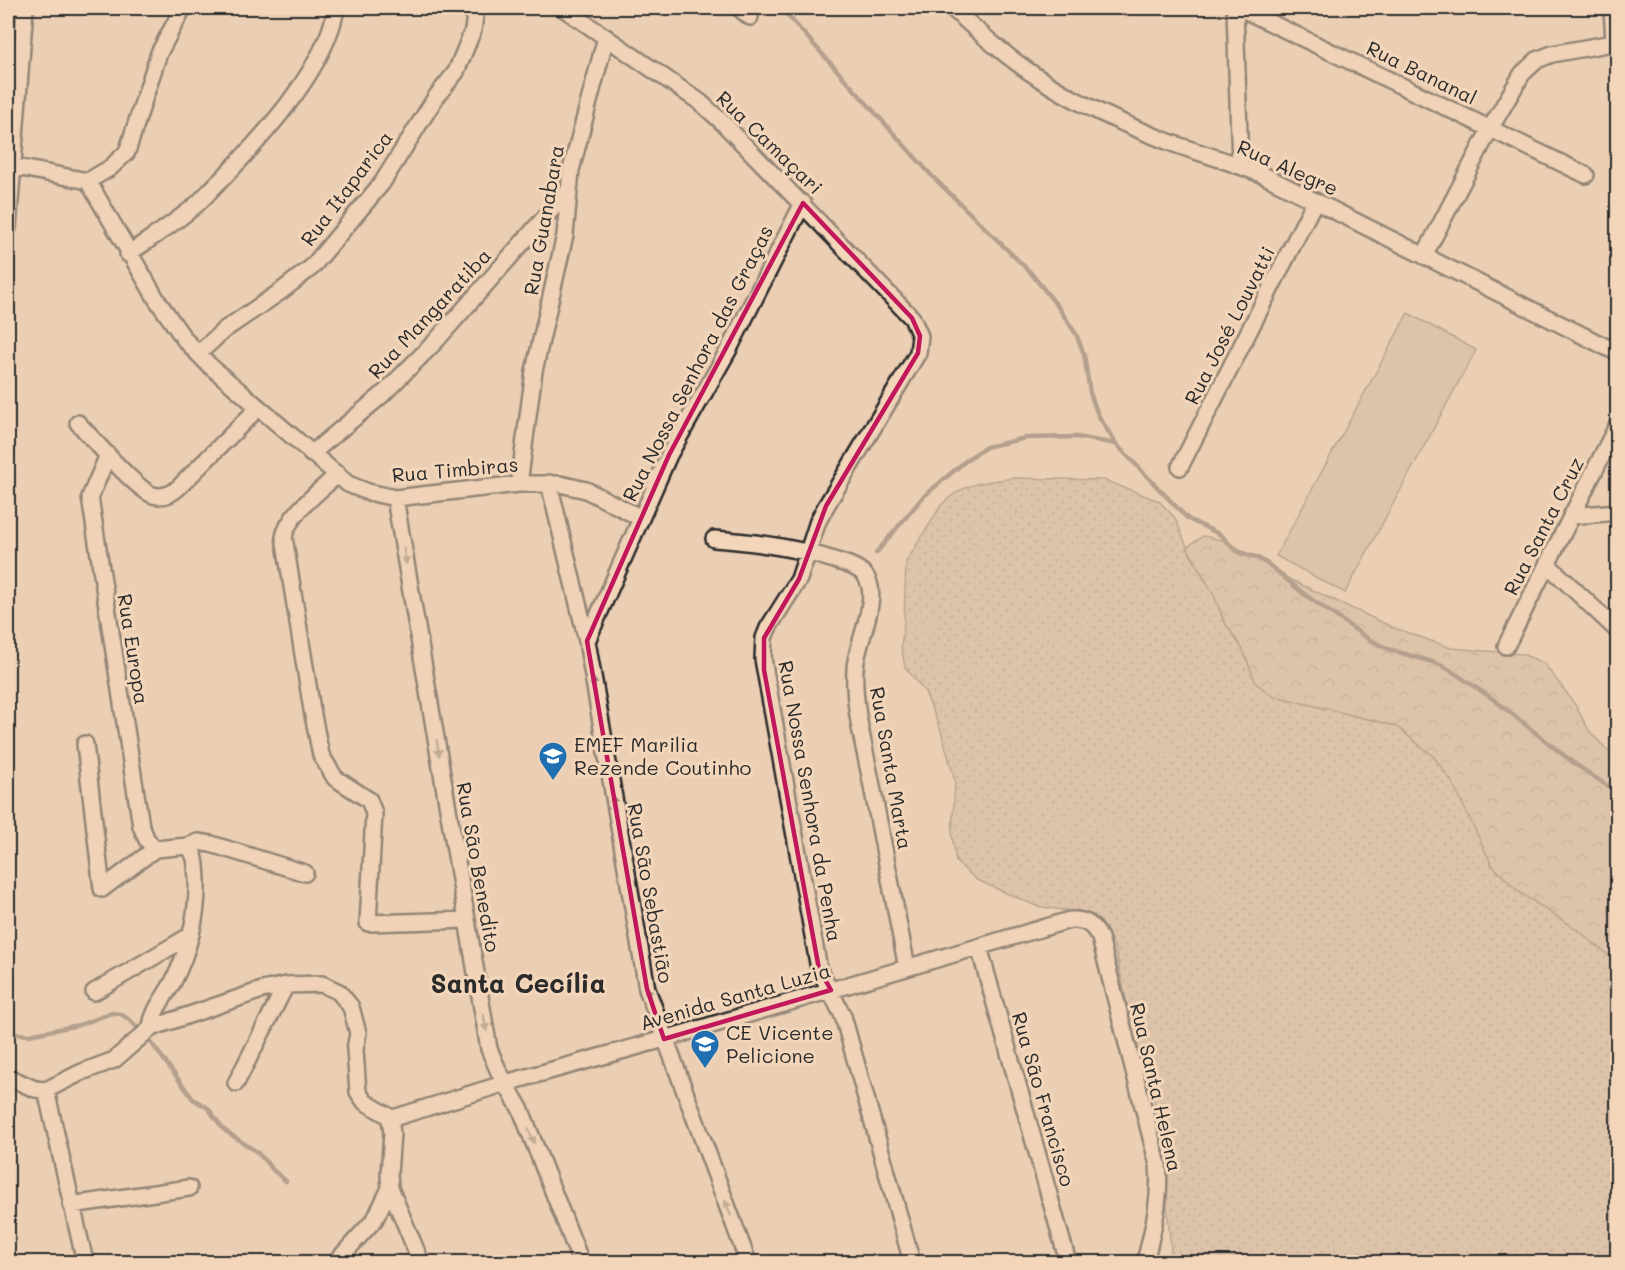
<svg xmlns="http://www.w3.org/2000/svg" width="1625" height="1270" font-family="Mali,sans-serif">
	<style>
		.grass { fill: url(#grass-dots); stroke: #7b7064; stroke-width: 1.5 }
		.forest { fill: url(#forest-crowns); stroke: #7b7064; stroke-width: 1.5 }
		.garden { fill: #cbb49d; stroke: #7b7064; stroke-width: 1.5 }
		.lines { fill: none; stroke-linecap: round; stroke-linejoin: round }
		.stream { stroke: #71665d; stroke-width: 4.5 }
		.street-casing { stroke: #2b2b2b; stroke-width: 20 }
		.street { stroke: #f3d6ba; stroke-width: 15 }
		.oneway { fill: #8f8072 }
		.marked { fill: none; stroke: #c2185b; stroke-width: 4.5; stroke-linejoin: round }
		.labels { text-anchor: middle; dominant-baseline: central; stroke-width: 6; stroke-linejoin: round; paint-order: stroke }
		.street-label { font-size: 20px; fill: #2b2b2b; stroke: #f3d6ba }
		.poi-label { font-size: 20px; fill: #2b2b2b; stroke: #f3d6ba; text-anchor: start }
		.district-label { font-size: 26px; font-weight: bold; fill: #2b2b2b; stroke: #f3d6ba }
	</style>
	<defs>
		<pattern id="grass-dots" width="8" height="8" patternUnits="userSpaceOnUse" patternTransform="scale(1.5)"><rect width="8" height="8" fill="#cbb49d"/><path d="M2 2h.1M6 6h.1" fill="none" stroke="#a59380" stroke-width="1.8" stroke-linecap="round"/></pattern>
		<pattern id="forest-crowns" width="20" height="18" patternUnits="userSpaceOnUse" patternTransform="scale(1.5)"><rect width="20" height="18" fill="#cbb49d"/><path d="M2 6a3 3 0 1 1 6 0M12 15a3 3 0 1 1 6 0" fill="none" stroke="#a59380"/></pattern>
	</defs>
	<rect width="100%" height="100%" fill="#ebcfb4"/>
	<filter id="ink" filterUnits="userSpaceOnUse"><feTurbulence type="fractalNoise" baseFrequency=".0167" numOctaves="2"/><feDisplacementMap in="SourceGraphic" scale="12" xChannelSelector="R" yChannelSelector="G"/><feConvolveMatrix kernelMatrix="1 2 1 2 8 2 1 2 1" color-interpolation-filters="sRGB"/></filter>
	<g filter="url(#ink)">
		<path class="grass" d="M1013,478l91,2 55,21 16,17 15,36 24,41 10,26 19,29 13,33 15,12 125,31 38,31 19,25 39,83 27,27 60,39 38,31v300h-445l-13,-146 -27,-88 -17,-80 -11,-22 -10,-11 -58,-9 -59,-26 -21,-18 -4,-28 3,-53 -14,-50 -16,-39 -20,-25 -4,-21 3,-24 2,-60 36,-58c23,-22 41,-22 71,-26z"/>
		<path class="forest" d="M1203,536l24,5 62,38 103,48 59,21 71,6 22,9 30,40 16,29 27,28v202l-38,-31 -60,-39 -27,-27 -40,-83 -18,-25 -38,-31 -125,-31 -15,-12 -13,-33 -19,-29 -10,-26 -27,-48z"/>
		<path class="garden" d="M1408,313l68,37 -131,243 -69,-37z"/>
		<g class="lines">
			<path class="stream" d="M781,8l151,168 99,97 27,34 18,27 8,20 6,39 8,22 18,29 72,75 33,16 13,14 6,4 16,4 12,7 36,30 66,46 18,9 48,14 14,7 43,29 82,65 43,29
				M876,553l47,-56 46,-39 17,-11 40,-9 51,-1 39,7
				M8,1033l21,2 50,-10 33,-12 9,1 11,8 21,23 40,54 15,9 16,22 33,22 17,19 12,10"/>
			<g class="street-casing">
				<path id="street" d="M563,8l137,94 21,19 191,197 8,18 -2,17 -92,153 -8,15 -19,58 -31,49 -4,10 -1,21 56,310 24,47 69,246
					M739,8l11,9
					M952,8c29,26 60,54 93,74 37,24 83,44 124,60 32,12 65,20 96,34l353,177
					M1235,8l5,158
					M1240,8l346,167
					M1612,8l2,34
					M11,166l77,15
					M88,181l69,119 28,40 24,25 139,119 20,8 27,6 124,-14h41l26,6 55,28
					M88,181l22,-13 17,-16 32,-99 24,-45
					M8,228l17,-220
					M128,254c23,-16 47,-31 68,-49 9,-8 17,-18 26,-26 41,-42 105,-112 114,-171
					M1424,256l66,-127 32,-55 15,-14 15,-6 66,-12
					M198,354l26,-24 56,-38 32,-25 70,-84 54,-86 20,-25 17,-42 3,-22
					M78,423c14,15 59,67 75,72 11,3 19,-1 26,-8l79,-79
					M311,454l71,-59 53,-53 133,-151
					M108,455l-18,42 51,329 6,14 8,9
					M1180,467l135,-266
					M338,474c-17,16 -50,40 -54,63l28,173 9,45 14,23 34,22 5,13 -6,110 99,-3
					M549,483l38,158 60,348 101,273
					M519,484l15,-113 31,-136 6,-65 35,-133
					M395,498l94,551 10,23 22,38 60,152
					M1571,516l47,-4
					M714,539c41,3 81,8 120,21 9,3 22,6 29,13 21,20 -7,70 -8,96 -2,37 9,76 16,112 12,62 24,125 36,187
					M1547,564l71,67
					M587,641l82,-186 60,-106 74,-146
					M1506,646l112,-222
					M85,744l17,145
					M102,889l53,-40 33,-3 10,-4 13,2 94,29
					M979,947l89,315
					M94,992l97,-57
					M151,1028c1,-17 14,-31 22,-46 16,-32 25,-66 24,-102 -1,-13 0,-25 -9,-34
					M8,1077l27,12 11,1 36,-18 32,-12 37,-32 111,-38 24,-5 36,-1 17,8 12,15 7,26 -3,17 3,42 7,10 22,13 3,4
					M236,1083l50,-98
					M46,1090l39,172
					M390,1119l116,-36 158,-44 406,-119c16,-1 23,5 30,18l58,227c3,34 -5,65 -13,97
					M390,1119l2,14 -3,41 1,14 31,74
					M71,1205l118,-17
					M336,1262l39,-43 15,-31"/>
			</g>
			<use href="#street" class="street"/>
		</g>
		<defs><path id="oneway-solid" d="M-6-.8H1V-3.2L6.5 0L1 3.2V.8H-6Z" transform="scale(1.5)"/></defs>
		<g class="oneway">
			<use href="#oneway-solid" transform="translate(405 556) rotate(80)"/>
			<use href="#oneway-solid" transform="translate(594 686) rotate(-99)"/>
			<use href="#oneway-solid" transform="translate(438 748) rotate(80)"/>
			<use href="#oneway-solid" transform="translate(614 803) rotate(-100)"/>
			<use href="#oneway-solid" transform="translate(649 995) rotate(-105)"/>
			<use href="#oneway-solid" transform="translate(485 1023) rotate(80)"/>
			<use href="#oneway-solid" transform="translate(531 1136) rotate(69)"/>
			<use href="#oneway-solid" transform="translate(728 1208) rotate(-111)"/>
		</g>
	</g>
	<path d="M0 0H1625V1270H0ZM803,203l109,115 8,18 -2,17 -92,153 -27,73 -35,59v32l55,299 12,21 -167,49 -17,-50 -60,-348 82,-186z" fill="#ebcfb4" fill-opacity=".55" fill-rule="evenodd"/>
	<path class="marked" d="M803,203l109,115 8,18 -2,17 -92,153 -27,73 -35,59v32l55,299 12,21 -167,49 -17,-50 -60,-348 82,-186z"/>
	<defs>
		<g id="school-pin" transform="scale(1.5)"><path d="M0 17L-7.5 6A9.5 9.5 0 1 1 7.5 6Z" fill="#1f6fb2" stroke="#f3d6ba"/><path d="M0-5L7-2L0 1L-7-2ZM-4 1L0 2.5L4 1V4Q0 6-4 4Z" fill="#fff"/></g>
	</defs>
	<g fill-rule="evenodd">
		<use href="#school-pin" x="553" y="756"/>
		<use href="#school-pin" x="705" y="1044"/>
	</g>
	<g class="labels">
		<g class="street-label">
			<text transform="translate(1422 72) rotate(26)">Rua Bananal</text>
			<text transform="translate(770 142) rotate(44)">Rua Camaçari</text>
			<text transform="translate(1288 167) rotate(24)">Rua Alegre</text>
			<text transform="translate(346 188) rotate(-53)">Rua Itaparica</text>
			<text transform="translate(543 220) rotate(-80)">Rua Guanabara</text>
			<text transform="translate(429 313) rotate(-47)">Rua Mangaratiba</text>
			<text transform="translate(1229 325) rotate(-63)">Rua José Louvatti</text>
			<text transform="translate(697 363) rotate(-63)">Rua Nossa Senhora das Graças</text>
			<text transform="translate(455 469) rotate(-5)">Rua Timbiras</text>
			<text transform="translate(1543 526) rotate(-63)">Rua Santa Cruz</text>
			<text transform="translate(134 649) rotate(81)">Rua Europa</text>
			<text transform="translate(892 768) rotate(80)">Rua Santa Marta</text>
			<text transform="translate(811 801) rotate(80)">Rua Nossa Senhora da Penha</text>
			<text transform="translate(479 867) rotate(80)">Rua São Benedito</text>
			<text transform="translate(651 893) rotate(80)">Rua São Sebastião</text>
			<text transform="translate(735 996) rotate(-16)">Avenida Santa Luzia</text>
			<text transform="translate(1157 1087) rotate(77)">Rua Santa Helena</text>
			<text transform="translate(1044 1099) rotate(74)">Rua São Francisco</text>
		</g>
		<g class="poi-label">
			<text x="574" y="744">EMEF Marilia<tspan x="574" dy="23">Rezende Coutinho</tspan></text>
			<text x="726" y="1032">CE Vicente<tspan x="726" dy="23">Pelicione</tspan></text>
		</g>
		<g class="district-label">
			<text x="518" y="983">Santa Cecília</text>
		</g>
	</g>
	<rect width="1625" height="1270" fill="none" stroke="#f3d6ba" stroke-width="30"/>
	<rect x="15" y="15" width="1595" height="1240" fill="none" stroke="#2b2b2b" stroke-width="2" filter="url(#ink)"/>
</svg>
